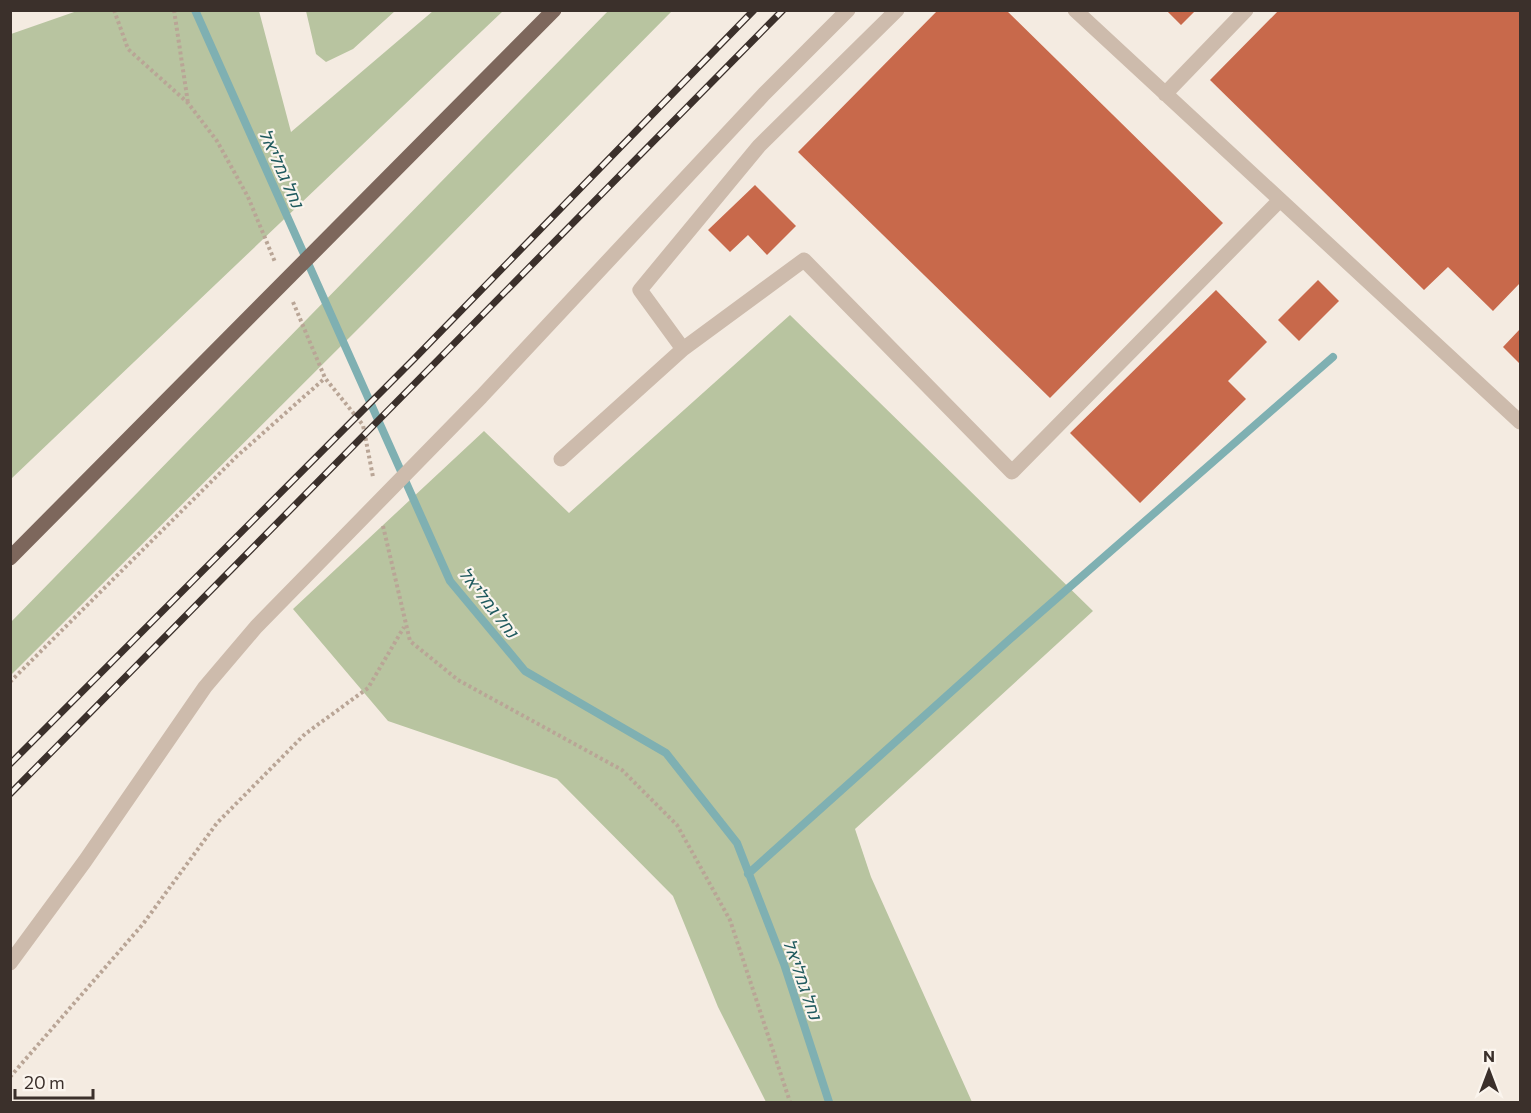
<svg xmlns="http://www.w3.org/2000/svg" width="1531" height="1113" font-family="Commissioner,Heebo,sans-serif">
	<style>
		.green { fill: #b8c4a0 }
		.lines { fill: none; stroke-linecap: round; stroke-linejoin: round }
		.stream { stroke: #7fb0b2; stroke-width: 8 }
		.building { fill: #c8694b }
		.path { stroke: #b9a596; stroke-width: 4; stroke-dasharray: 3 3; stroke-linecap: butt }
		.minor { stroke: #cdbbac; stroke-width: 15 }
		.major { stroke: #7d675c; stroke-width: 15 }
		.rail-casing { stroke: #3b302b; stroke-width: 7 }
		.rail { stroke: #fbf5ee; stroke-width: 4.5; stroke-dasharray: 14; stroke-linecap: butt }
		.labels { text-anchor: middle; dominant-baseline: central; stroke-width: 4.5; stroke-linejoin: round; paint-order: stroke }
		.water-label { font-size: 18px; font-style: italic; fill: #1f5a5e; stroke: #fbf5ee }
	</style>
	<rect width="100%" height="100%" fill="#f4ebe1"/>
	<path class="green" d="M609,10l63,1 -309,313 -352,351v-53z
		M77,11h182l32,121 142,-121h70l-492,468v-445z
		M306,11v-1l89,1 -42,38 -27,13 -10,-8z
		M790,315l303,296 -238,218 16,48 101,225h-206l-48,-95 -45,-111 -116,-117 -169,-58 -95,-112 191,-178 85,82z"/>
	<g class="lines">
		<path class="stream" d="M195,10l255,571 75,90 141,82 71,90 47,121 45,138
			M748,874l261,-234 324,-283"/>
	</g>
	<path class="building" d="M938,10h68l217,213 -173,175 -252,-246z
		M1166,10h30l-15,15z
		M1279,10h241v273l-27,28 -45,-44 -24,23 -214,-210z
		M755,185l41,41 -29,29 -19,-20 -18,17 -22,-22z
		M1318,280l21,21 -40,40 -21,-21z
		M1216,290l51,52 -39,39 18,18 -106,104 -70,-70z
		M1520,329v35l-17,-17z"/>
	<g class="lines">
		<path class="path" d="M114,10l14,39 60,54 29,38 31,56 27,65
			M174,10l14,93
			M293,302l32,76 38,47 10,52
			M383,526l27,115 48,39 164,90 55,55 53,95 60,182
			M10,682l226,-225 89,-79
			M10,1077l133,-153 74,-101 88,-89 63,-46 36,-61"/>
		<path class="minor" d="M1075,10l445,412
			M1165,94l81,-84
			M683,349l-43,-59 119,-144 138,-136
			M561,459l122,-110 121,-89 208,212 268,-272
			M10,963l75,-102 120,-174 51,-60 225,-230 283,-303 84,-84"/>
		<path class="major" d="M10,558l544,-548"/>
		<g class="rail-casing">
			<path id="rail" d="M10,764l404,-405 340,-349
				M10,794l773,-784"/>
		</g>
		<use href="#rail" class="rail"/>
	</g>
	<g class="labels">
		<g class="water-label">
			<text transform="translate(282 168) rotate(66)">נחל גמליאל</text>
			<text transform="translate(489 602) rotate(52)">נחל גמליאל</text>
			<text transform="translate(803 979) rotate(71)">נחל גמליאל</text>
		</g>
	</g>
	<rect width="1531" height="1113" fill="none" stroke="#3b302b" stroke-width="24"/>
	<g transform="translate(1489 1071)" stroke="#fbf5ee" stroke-width="4.5" paint-order="stroke">
	<path d="M0-4.5L10 22L0 15L-10 22Z" fill="#3b302b"/>
	<text y="-9" font-size="16" font-weight="bold" text-anchor="middle" fill="#3b302b">N</text>
	</g>
	<path d="M15 1089v9h78v-9" fill="none" stroke="#3b302b" stroke-width="3"/>
	<text x="24" y="1089" font-size="18" fill="#3b302b" stroke="#fbf5ee" stroke-width="4.5" paint-order="stroke">20 m</text>
</svg>
